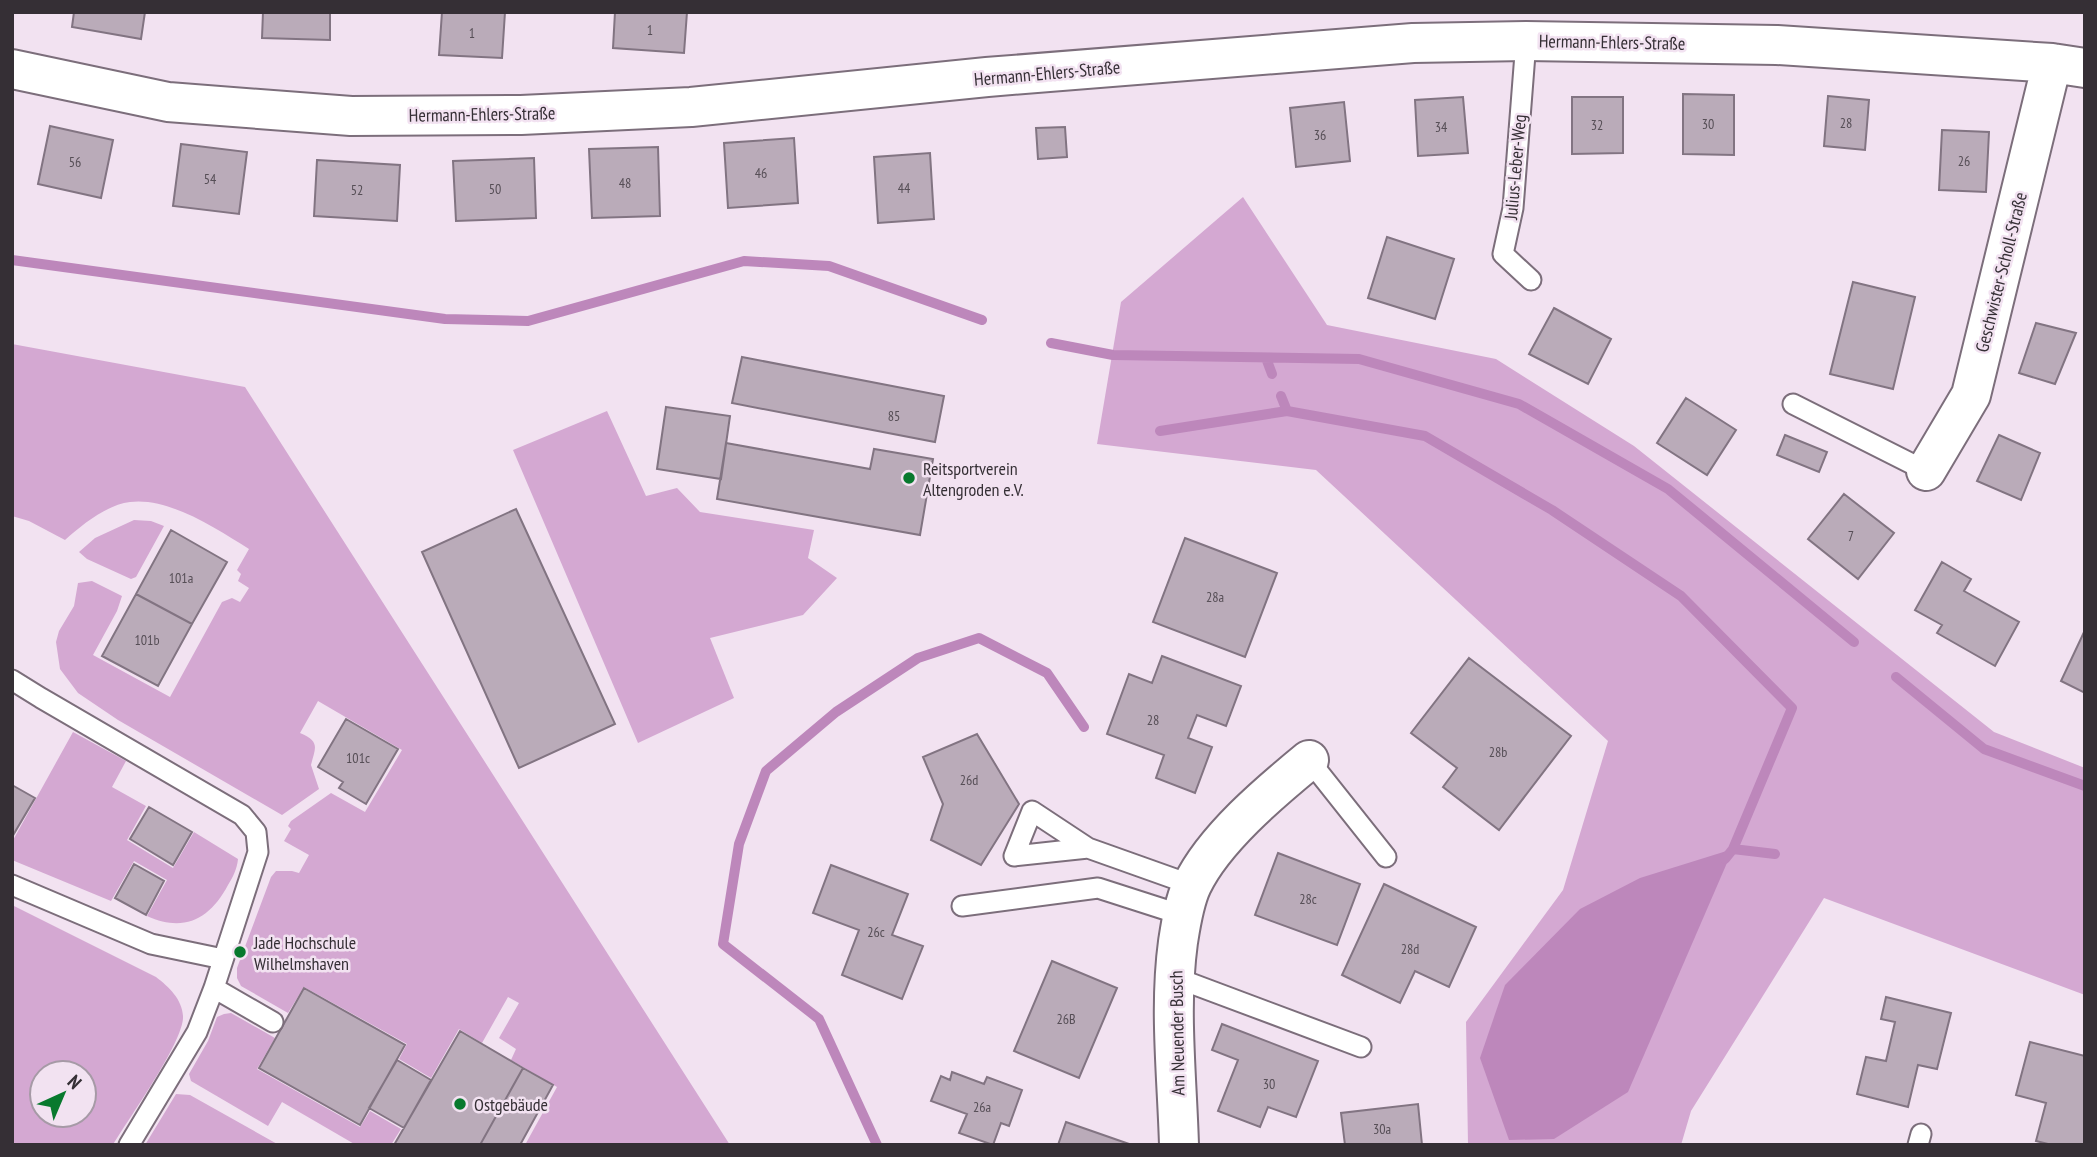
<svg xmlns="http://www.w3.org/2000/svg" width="2097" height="1157" font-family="'PT Sans Narrow',sans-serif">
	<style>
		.green { fill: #d4a8d2; fill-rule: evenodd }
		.water { fill: #bd87bb }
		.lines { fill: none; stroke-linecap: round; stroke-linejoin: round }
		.stream { stroke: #bd87bb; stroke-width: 10 }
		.building { fill: #baabb9; stroke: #827482; stroke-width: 2 }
		.service-casing { stroke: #7c6e7b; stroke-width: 23 }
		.minor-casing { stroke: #7c6e7b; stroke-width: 42 }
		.service { stroke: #fff; stroke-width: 19 }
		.minor { stroke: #fff; stroke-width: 38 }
		.poi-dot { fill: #08792e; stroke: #f2e2f1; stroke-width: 2.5 }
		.labels { text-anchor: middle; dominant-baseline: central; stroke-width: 5; stroke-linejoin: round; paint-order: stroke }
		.number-label { font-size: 14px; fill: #564e56 }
		.street-label { font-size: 18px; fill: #352f35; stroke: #f2e2f1 }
		.poi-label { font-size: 18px; fill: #352f35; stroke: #f2e2f1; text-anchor: start }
	</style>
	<rect width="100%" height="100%" fill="#f2e2f1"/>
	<path class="green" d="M1243,197l84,128 169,34 138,87 360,286 91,36v227l-261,-97 -133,213 -10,34h-213l-2,-123 97,-132 45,-149 -292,-271 -219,-26 24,-142z
		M12,344l233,43 485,758h-205l32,-58 -46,-27 5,-11 -17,-11 20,-35 -11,-6 -26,46 -23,-14 -28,49 -32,-19 8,-15 -103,-57 -16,26 -47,-27 -4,-8v-10l34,-91 5,-6h16l7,2 10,-18 -25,-14 7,-12 -3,-3 3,-5 40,-28 34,19 37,-62 -84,-49 -18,32c21,9 15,15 11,32l8,24 -37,26 -164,-95 -40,-27 -18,-24 -4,-27 3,-11 15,-25 4,-23 14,-2 30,15 -5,15 -24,44 77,42 52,-95 10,-4 8,4 9,-14 -11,-7 3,-7 -4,-4 12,-21c-32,-20 -80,-52 -119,-47 -24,3 -48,23 -65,38l-36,-19 -17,-5z
		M607,411l39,85 31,-8 23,24 114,18 -6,28 29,20 -34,37 -93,23 24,60 -96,45 -125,-293z
		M134,520l17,1 13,5 -28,51 -5,2 -44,-20 -8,-7 16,-14z
		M73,732l53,29 -14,26 34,19 -19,34 46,28 21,-36 44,27c-1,10 -5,18 -10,26 -18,34 -44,48 -81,31l20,-36 -33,-19 -23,40 -99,-41v-18z
		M12,905l144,72c13,10 26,22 27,39 2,24 -56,105 -70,129h-101zM84,1073v42h-42v-42z
		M231,1013l44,25 -18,31 103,58 10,-16 31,18 -10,16h-35l-74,-43 -14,24 -77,-45 -2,-7 19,-33 9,-24 7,-3z
		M176,1094l14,1 89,50h-134z"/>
	<path class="water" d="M1733,849l-105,243 -74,47 -45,1 -29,-82 25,-73 75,-76 60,-31z"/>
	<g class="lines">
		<path class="stream" d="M12,260l433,59 83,2 216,-60 85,5 153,54
			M1051,343l62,12 246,4 160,45 149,85 186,153
			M1266,358l6,16
			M1281,396l6,15 138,25 127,74 129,86 111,112 -59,141 -8,10
			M1160,431l127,-20
			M1896,677l88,72 101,37
			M1733,849l42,5
			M877,1145l-58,-126 -96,-75 16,-100 27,-73 70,-59 82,-54 61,-20 68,35 37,54"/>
	</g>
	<path class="building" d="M74,12h71l-4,27 -69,-12z
		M263,12h67v28l-68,-2z
		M442,12h63l-3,46 -63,-3z
		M615,12h72l-3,41 -71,-5z
		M1683,94l51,1v60l-51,-1z
		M1828,96l41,4 -4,50 -41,-4z
		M1463,97l5,56 -50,3 -3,-56z
		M1572,97h51v56l-51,1z
		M1344,102l6,59 -54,6 -6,-59z
		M50,126l63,14 -12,58 -63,-14z
		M1065,127l2,30 -29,2 -2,-31z
		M1942,130l47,2 -3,60 -47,-2z
		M794,138l4,65 -70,5 -4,-65z
		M181,144l66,8 -8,62 -66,-8z
		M658,147l2,69 -68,2 -3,-69z
		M930,153l4,66 -56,4 -4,-66z
		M534,158l2,60 -80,3 -3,-60z
		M317,160l83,5 -3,56 -83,-5z
		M1387,237l67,22 -19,60 -67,-21z
		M1853,282l62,15 -22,92 -63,-15z
		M1554,308l57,31 -23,45 -59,-30z
		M2036,323l40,10 -21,51 -36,-11z
		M742,357l202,39 -9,46 -203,-39z
		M1686,398l50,32 -29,45 -50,-32z
		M666,407l64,9 -9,63 -64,-10z
		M1785,435l42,17 -8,20 -42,-17z
		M1999,435l41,18 -19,47 -44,-19z
		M726,443l144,26 4,-20 59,10 -13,76 -203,-36z
		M1844,494l50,39 -36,46 -50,-40z
		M516,509l99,215 -96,44 -97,-216z
		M171,530l56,32 -35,62 -56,-30z
		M1185,538l92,35 -32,84 -92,-35z
		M1942,562l29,17 -7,12 55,31 -24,44 -58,-33 5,-8 -27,-15z
		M136,594l56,30 -34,62 -56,-30z
		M2085,630v63l-24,-12z
		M1162,656l79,30 -15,40 -29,-11 -9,23 24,9 -17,46 -39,-15 8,-23 -57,-21 22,-60 23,9z
		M1469,658l102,78 -72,94 -56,-43 14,-19 -46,-35z
		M346,719l52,30 -32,55 -27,-16 4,-6 -25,-15z
		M977,734l42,70 -38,61 -50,-25 12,-36 -20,-47z
		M12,785l23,13 -23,39z
		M149,807l43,25 -19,33 -43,-26z
		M1278,853l82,31 -23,61 -82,-30z
		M134,864l30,17 -18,34 -31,-17z
		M831,865l77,29 -16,41 31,11 -21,53 -60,-24 17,-45 -46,-17z
		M1384,884l92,43 -27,60 -34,-16 -15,32 -58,-28z
		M1052,961l65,27 -38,90 -65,-27z
		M304,988l101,57 -45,80 -101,-57z
		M1886,997l65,16 -14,56 -19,-4 -10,42 -51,-13 9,-37 20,4 9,-39 -14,-3z
		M1222,1024l96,37 -22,56 -28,-10 -8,20 -42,-16 20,-51 -26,-10z
		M460,1031l63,37 -43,77h-86z
		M2030,1042l55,14v89h-33l-16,-4 10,-38 -30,-8z
		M397,1060l34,20 -27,48 -35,-20z
		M523,1068l30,17 -33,60h-40z
		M952,1072l32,12 3,-7 35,13 -13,36 -8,-3 -8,22 -34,-12 8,-19 -36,-13 10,-25 9,4z
		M1418,1104l4,41h-77l-4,-32z
		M1066,1122l66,23h-74z"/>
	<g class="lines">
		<g class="service-casing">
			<path id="service" d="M1526,41l-13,167 -10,46 28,26
				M1793,404l133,67
				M12,680l29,18 201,117 14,17 2,20 -44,136 -17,44 -68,113
				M1309,760l77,97
				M1088,848l-56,-37 -18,45 74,-8 104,37
				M12,885l139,59 72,15
				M962,906l136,-18 84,27
				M1174,977l187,70
				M214,988l59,34
				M1918,1145l3,-11"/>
		</g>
		<g class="minor-casing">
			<path id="minor" d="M12,69l156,33 183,14 170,-1 170,-8 296,-30 426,-34 113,-2 251,4 275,18 33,5
				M1926,471l45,-76 81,-332
				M1179,1145c-2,-68 -10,-137 -1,-203 3,-19 6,-40 14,-57 22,-46 78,-93 117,-125"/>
		</g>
		<use href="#service" class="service"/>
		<use href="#minor" class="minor"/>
	</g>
	<g class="poi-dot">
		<circle cx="909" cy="478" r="7"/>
		<circle cx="240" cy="952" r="7"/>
		<circle cx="460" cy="1104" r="7"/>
	</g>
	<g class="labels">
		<g class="number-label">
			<text x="650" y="30">1</text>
			<text x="472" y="33">1</text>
			<text x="1846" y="123">28</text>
			<text x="1708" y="124">30</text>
			<text x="1597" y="125">32</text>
			<text x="1441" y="127">34</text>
			<text x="1320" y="135">36</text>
			<text x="1964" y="161">26</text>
			<text x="75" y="162">56</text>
			<text x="761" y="173">46</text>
			<text x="210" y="179">54</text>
			<text x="625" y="183">48</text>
			<text x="904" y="188">44</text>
			<text x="495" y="189">50</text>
			<text x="357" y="190">52</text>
			<text x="894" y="416">85</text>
			<text x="1851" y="536">7</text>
			<text x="181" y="578">101a</text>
			<text x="1215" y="597">28a</text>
			<text x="147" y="640">101b</text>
			<text x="1153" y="720">28</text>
			<text x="1498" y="752">28b</text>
			<text x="358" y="758">101c</text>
			<text x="969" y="780">26d</text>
			<text x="1308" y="899">28c</text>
			<text x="876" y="932">26c</text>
			<text x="1410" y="949">28d</text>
			<text x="1066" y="1019">26B</text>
			<text x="1269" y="1084">30</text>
			<text x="982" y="1107">26a</text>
			<text x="1382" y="1129">30a</text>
		</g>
		<g class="street-label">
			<text transform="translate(1612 42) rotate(1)">Hermann-Ehlers-Straße</text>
			<text transform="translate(1047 73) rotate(-5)">Hermann-Ehlers-Straße</text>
			<text transform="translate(482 114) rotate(-1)">Hermann-Ehlers-Straße</text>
			<text transform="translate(1515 167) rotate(-85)">Julius-Leber-Weg</text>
			<text transform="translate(2001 272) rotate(-76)">Geschwister-Scholl-Straße</text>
			<text transform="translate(1177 1033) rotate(-91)">Am Neuender Busch</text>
		</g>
		<g class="poi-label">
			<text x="923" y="468">Reitsportverein<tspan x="923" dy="21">Altengroden e.V.</tspan></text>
			<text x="254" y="942">Jade Hochschule<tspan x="254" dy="21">Wilhelmshaven</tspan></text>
			<text x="474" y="1104">Ostgebäude</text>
		</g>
	</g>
	<rect width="2097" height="1157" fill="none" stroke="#352f35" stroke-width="28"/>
	<g transform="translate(63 1094) rotate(44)"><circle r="33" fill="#f2e2f1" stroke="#a69aa6" stroke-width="2"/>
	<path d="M0-5L12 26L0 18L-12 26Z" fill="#08792e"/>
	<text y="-10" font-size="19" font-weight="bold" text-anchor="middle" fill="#352f35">N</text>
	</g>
</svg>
